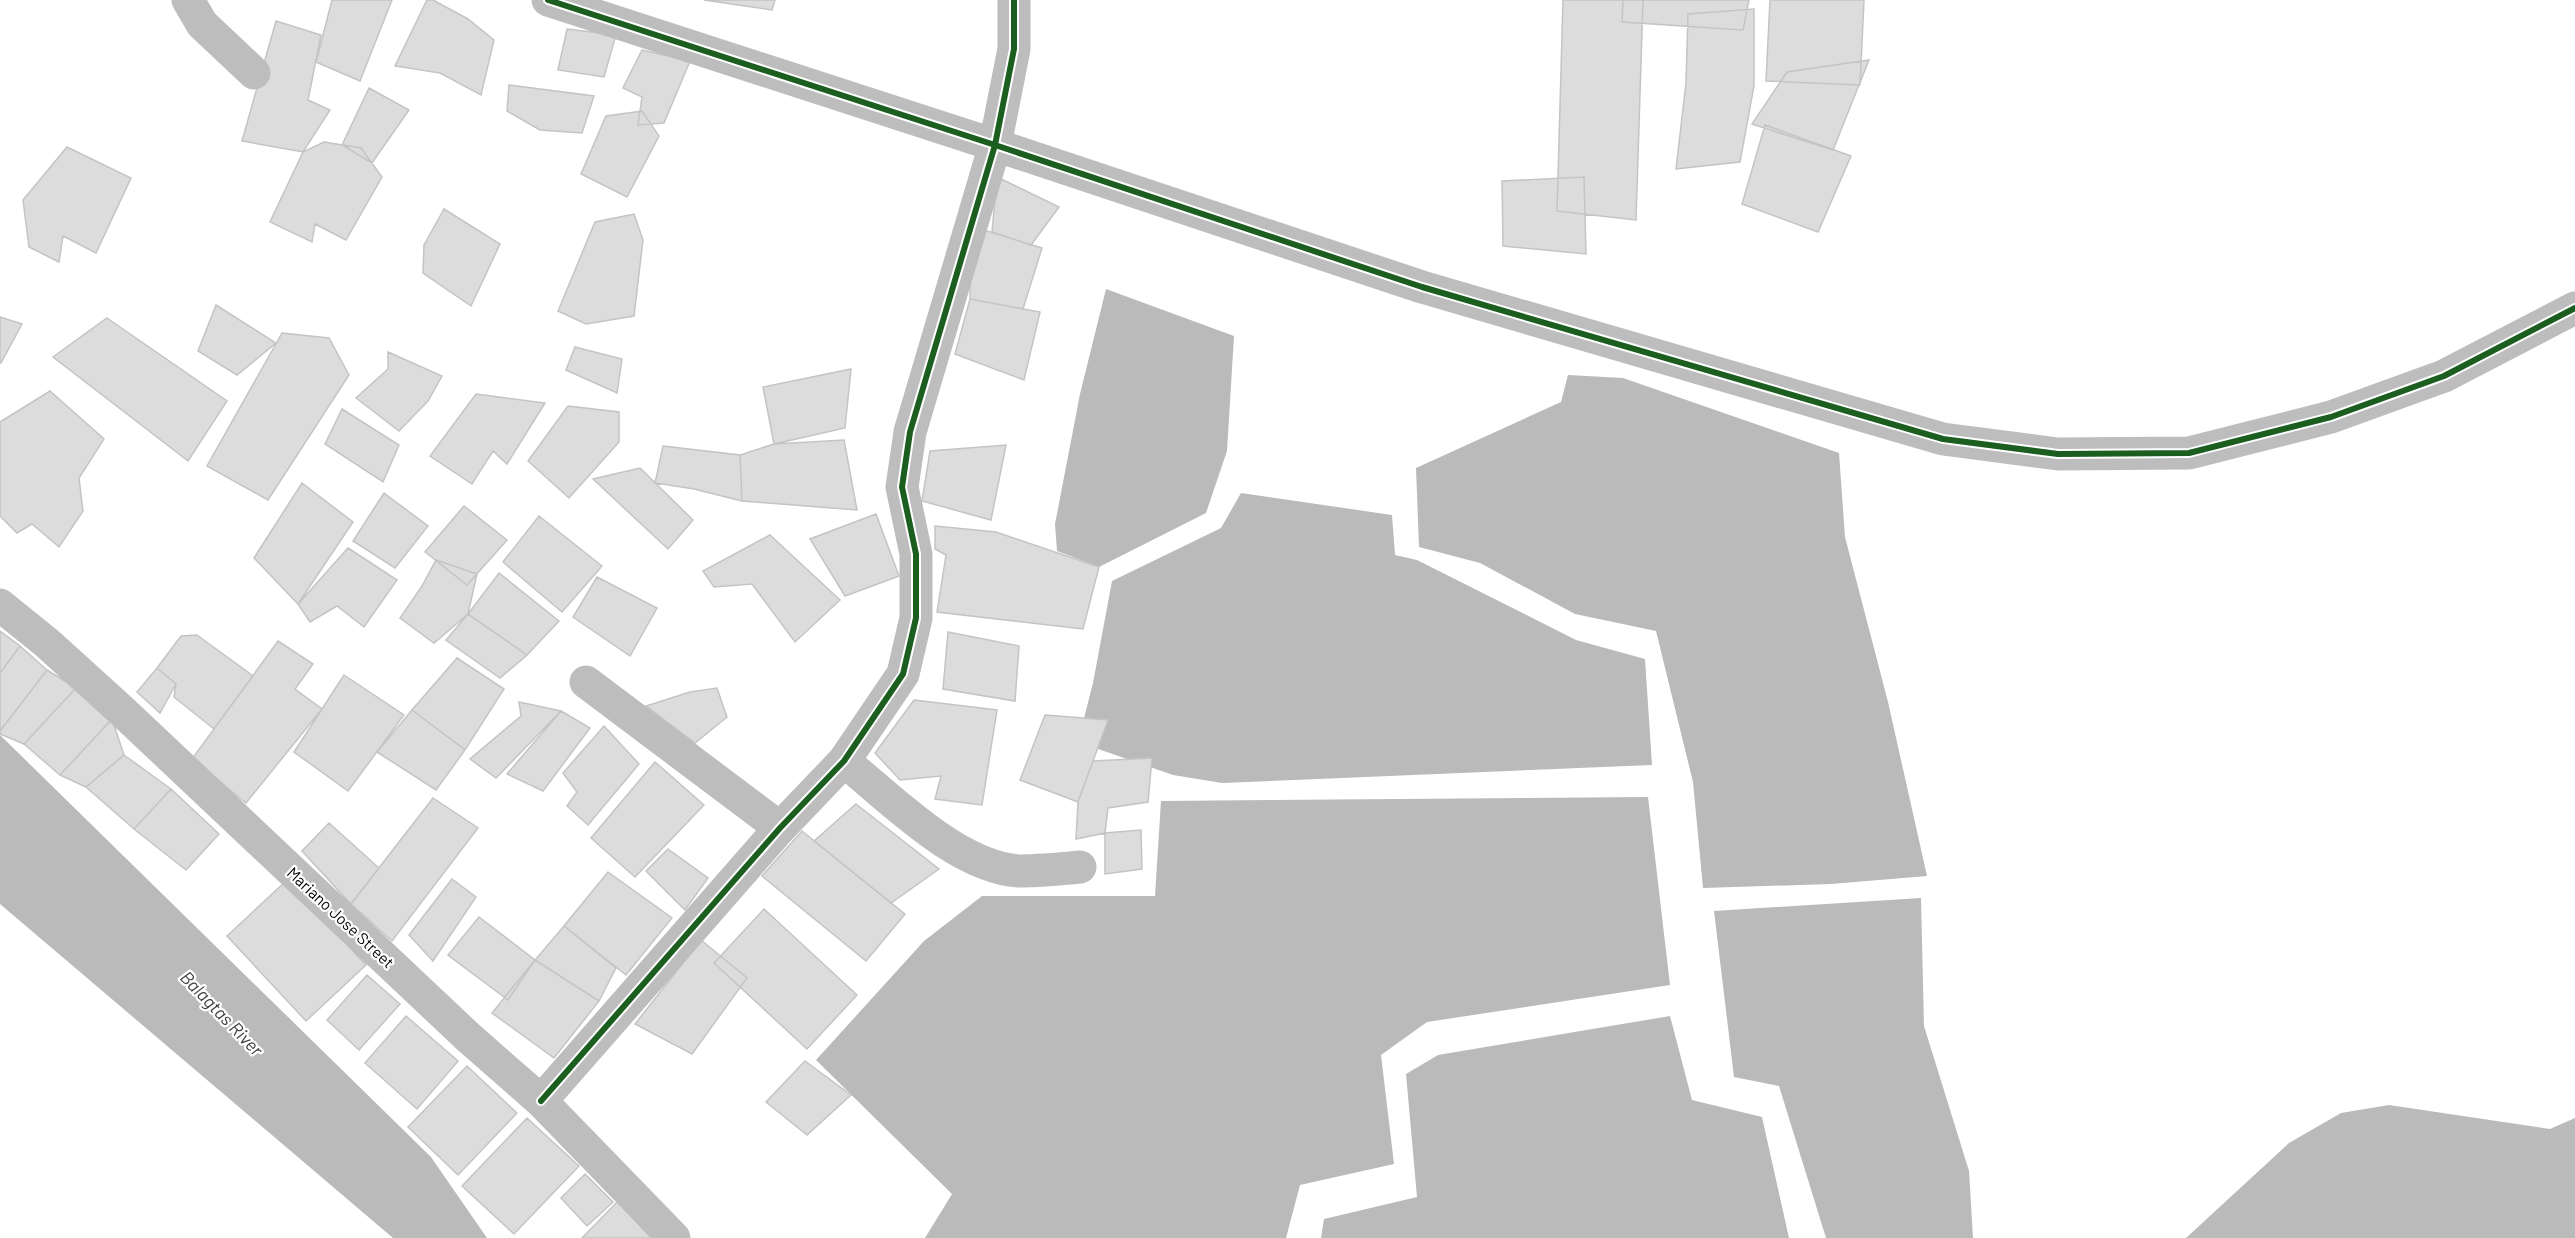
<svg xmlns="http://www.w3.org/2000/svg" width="2575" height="1238" font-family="Barlow,sans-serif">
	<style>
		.water { fill: #bababa }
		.building { fill: #dcdcdc; stroke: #c4c4c4; stroke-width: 1.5 }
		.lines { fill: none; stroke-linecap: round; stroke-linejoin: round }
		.minor { stroke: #bdbdbd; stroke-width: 33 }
		.cycleway-casing { stroke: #fff; stroke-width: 10 }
		.cycleway { stroke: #1b5e20; stroke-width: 6 }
		.labels { text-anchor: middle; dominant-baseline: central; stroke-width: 4.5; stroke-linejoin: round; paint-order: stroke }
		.street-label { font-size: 16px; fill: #000; stroke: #fff }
		.water-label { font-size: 18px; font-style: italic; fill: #3e3e3e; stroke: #fff }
	</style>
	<rect width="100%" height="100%" fill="#fff"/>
	<path class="water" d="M1106,289l128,47 -7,115 -21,62 -107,54 -42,-16 -2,-27 25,-130z
		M1568,375l55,3 216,75 6,84 43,165 39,174 -96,8 -128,4 -10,-106 -37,-151 -81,-17 -95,-51 -61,-16 -3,-79 145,-66z
		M1241,493l151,22 3,40 22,5 159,80 69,19 7,106 -430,18 -49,-8 -95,-33 15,-59 19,-102 109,-53z
		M0,735l431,422 56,81h-94l-393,-334z
		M1648,797l22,188 -243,37 -46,33 13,109 -94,21 -14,53h-361l27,-44 -136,-134 108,-119 58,-45h173l6,-95z
		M1921,898l3,128 45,145 4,67h-147l-47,-152 -45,-9 -20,-166z
		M1670,1016l22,84 70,17 27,121h-468l3,-19 93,-22 -11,-123 32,-19z
		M2389,1105l161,24 25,-11v120h-389l103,-95 52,-30z"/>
	<path class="building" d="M332,0h60l-32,81 -44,-19z
		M427,0h6l35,19 26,21 -13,55 -41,-22 -45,-7z
		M704,0h71l-3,10z
		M1563,0h80l-7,220 -79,-9z
		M1623,0h126l-6,30 -121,-8z
		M1770,0h94l-4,85 -94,-4z
		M1754,9v77l-14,76 -64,7 10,-86 2,-69z
		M276,21l45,14 -13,65 22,10 -27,42 -61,-11z
		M567,29l49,6 -12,42 -46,-7z
		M642,50l48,11 -26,62 -26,2 4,-28 -19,-9z
		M1869,60l-36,90 -81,-26 35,-52z
		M509,85l85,11 -12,37 -42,-3 -33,-19z
		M369,88l40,22 -37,53 -30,-18z
		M642,111l17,25 -32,61 -46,-23 25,-58z
		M1765,125l86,31 -33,76 -76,-28z
		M324,142l37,6 21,29 -36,63 -31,-16 -3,18 -42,-20 33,-70z
		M67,147l64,31 -35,75 -33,-17 -4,26 -30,-15 -6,-47z
		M997,177l62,30 -28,38 -39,-13z
		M1584,177l2,77 -83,-8 -1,-65z
		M444,209l56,35 -29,62 -48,-33 1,-28z
		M634,214l9,26 -9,76 -48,8 -28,-13 37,-89z
		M971,226l71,22 -19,61 -53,-10z
		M970,299l70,13 -16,68 -69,-26z
		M216,305l60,38 -39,32 -39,-24z
		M0,317l22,7 -21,39h-1z
		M107,318l120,83 -39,60 -135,-104z
		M282,333l47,5 20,37 -81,125 -61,-34z
		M575,347l47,12 -5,34 -51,-23z
		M388,352l54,24 -14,25 -29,30 -43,-33 32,-29z
		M851,369l-6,59 -71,16 -11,-57z
		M50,391l54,48 -25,39 4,33 -24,36 -27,-23 -15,9 -17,-17v-94z
		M476,394l69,9 -38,61 -14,-13 -21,33 -42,-28z
		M568,406l51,6v30l-50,56 -41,-37z
		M342,409l57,36 -16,37 -58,-38z
		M844,440l13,70 -115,-9 -2,-46 34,-11z
		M1006,445l-15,75 -69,-19 8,-50z
		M663,446l77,9 2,46 -48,-12 -39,-6z
		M640,468l53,52 -25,29 -75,-70z
		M302,483l51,39 -55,82 -44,-46z
		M384,493l44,33 -33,42 -42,-27z
		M464,506l43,34 -40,45 -42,-33z
		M876,514l23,62 -54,20 -35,-57z
		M539,516l63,50 -40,46 -59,-50z
		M935,526l61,6 103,35 -16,62 -146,-17 9,-57 -11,-6z
		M770,535l70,65 -45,42 -43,-58 -38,3 -11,-16z
		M348,548l49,32 -33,47 -27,-21 -27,16 -12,-18z
		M436,560l41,14 -9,40 -34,29 -34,-25 22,-32z
		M499,573l60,48 -32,34 -59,-41z
		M597,577l60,31 -27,48 -57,-39z
		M468,614l59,41 -27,23 -54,-38z
		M0,631l20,15 -20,27z
		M948,632l71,14 -4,55 -72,-12z
		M197,635l56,41 -39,53 -40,-32 2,-13 -19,-16 24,-32z
		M278,641l35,23 -18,25 27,20 -76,94 -54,-44z
		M20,646l27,24 -47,61v-58z
		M457,658l47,31 -39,61 -53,-40z
		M157,668l19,16 -16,29 -23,-21z
		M47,670l29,18 -52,56 -24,-10v-3z
		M344,675l60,40 -56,76 -54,-39z
		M76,688l36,31 -52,56 -36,-31z
		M717,688l10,29 -32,26 -49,-37 44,-14z
		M914,700l83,10 -15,95 -47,-6 6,-23 -41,4 -25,-27z
		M519,702l42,9 -65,67 -26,-19 51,-43z
		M412,710l53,40 -29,40 -59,-38z
		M561,711l29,17 -47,63 -36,-17z
		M1045,715l63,5 -30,82 -58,-22z
		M112,719l12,36 -38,32 -26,-12z
		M604,726l35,38 -51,61 -21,-19 10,-14 -14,-19z
		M124,755l47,34 -37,40 -48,-42z
		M1152,758l-4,44 -40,6 -3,25 -29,6 2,-37 15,-41z
		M655,762l49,43 -69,72 -44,-39z
		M171,789l48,45 -33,36 -52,-41z
		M433,798l45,30 -86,113 -41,-37z
		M856,804l83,65 -48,34 -77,-62z
		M329,823l50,45 -28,36 -49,-53z
		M1141,830l1,39 -37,5v-41z
		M802,831l103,83 -39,47 -104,-85z
		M668,849l40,29 -23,32 -39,-39z
		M608,872l64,46 -46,57 -62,-49z
		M452,879l24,18 -43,64 -24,-26z
		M287,880l79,85 -60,56 -79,-85z
		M764,909l93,86 -50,54 -93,-86z
		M479,917l56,43 -27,40 -60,-45z
		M564,926l52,42 -17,33 -64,-41z
		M701,940l46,38 -55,76 -57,-30z
		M535,960l64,41 -45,57 -62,-45z
		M367,975l33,29 -41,46 -32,-30z
		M406,1016l52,45 -41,48 -52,-46z
		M805,1061l46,34 -44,40 -41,-33z
		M467,1066l50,47 -59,62 -50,-48z
		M527,1118l52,48 -65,68 -52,-48z
		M585,1174l28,28 -26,24 -26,-28z
		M618,1201l33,37h-69z"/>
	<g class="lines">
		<path class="minor" d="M188,0l14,24 52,49
			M548,0l447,145 427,142 521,152 115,15 131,-1 142,-36 113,-41 131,-68
			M0,605l47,38 75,68 346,326 73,64 133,137
			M586,682l194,146
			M844,761c47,38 114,107 176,110 20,0 40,-2 60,-4
			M541,1101l239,-273 64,-67 59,-87 13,-56v-64l-14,-67 8,-55 85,-287 19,-96v-49"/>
		<g class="cycleway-casing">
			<path id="cycleway" d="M548,0l447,145 427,142 521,152 115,15 131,-1 142,-36 113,-41 131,-68
				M541,1101l239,-273 64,-67 59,-87 13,-56v-64l-14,-67 8,-55 85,-287 19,-96v-49"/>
		</g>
		<use href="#cycleway" class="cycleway"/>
	</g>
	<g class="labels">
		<g class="street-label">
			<text transform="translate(341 917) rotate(43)">Mariano Jose Street</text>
		</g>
		<g class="water-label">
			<text transform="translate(222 1013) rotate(46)">Balagtas River</text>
		</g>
	</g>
</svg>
